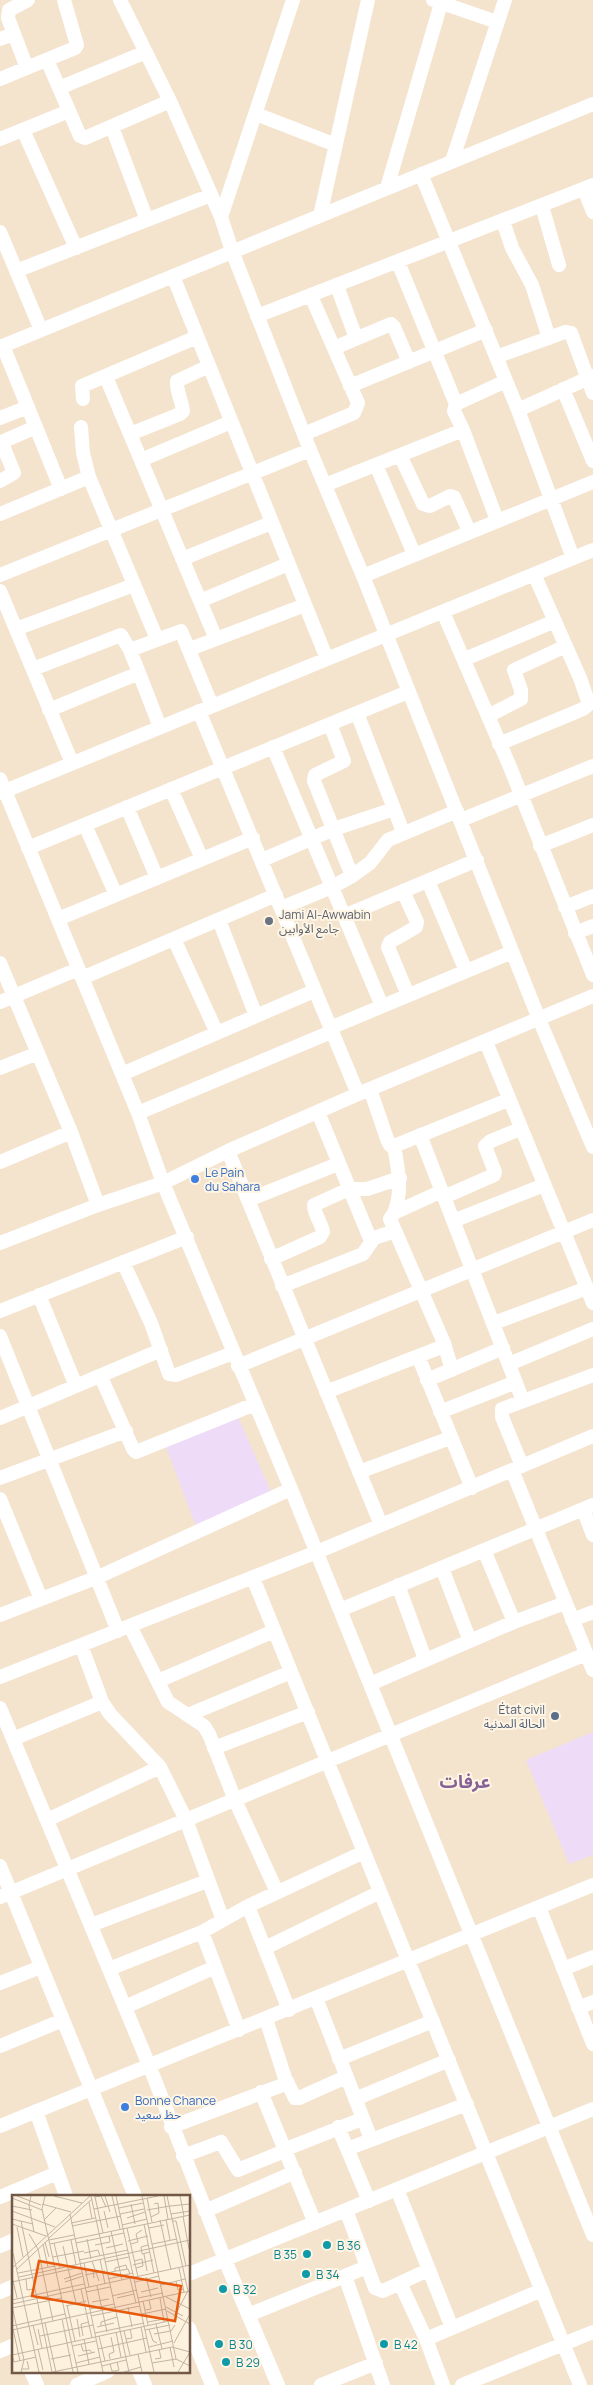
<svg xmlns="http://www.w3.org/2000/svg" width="593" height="2385" font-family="Manrope,'Noto Sans Arabic',sans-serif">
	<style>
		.residential { fill: #f4e3cd; fill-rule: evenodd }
		.education { fill: #eedbf8 }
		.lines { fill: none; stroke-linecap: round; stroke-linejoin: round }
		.minor { stroke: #fff; stroke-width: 14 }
		.worship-dot { fill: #6b7280; stroke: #fff5e4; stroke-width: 2 }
		.shop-dot { fill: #3f7fe0; stroke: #fff5e4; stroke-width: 2 }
		.service-dot { fill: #5c6f8a; stroke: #fff5e4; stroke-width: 2 }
		.culture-dot { fill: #0f9aa8; stroke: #fff5e4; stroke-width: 2 }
		.labels { text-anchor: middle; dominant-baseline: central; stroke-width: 4; stroke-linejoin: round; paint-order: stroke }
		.worship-label { font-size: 12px; fill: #5b616d; stroke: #fff5e4; text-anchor: start }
		.shop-label { font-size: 12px; fill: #366cbe; stroke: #fff5e4; text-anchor: start }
		.service-label { font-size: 12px; fill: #4e5e75; stroke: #fff5e4; text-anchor: end }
		.culture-label { font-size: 12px; fill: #0d838f; stroke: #fff5e4; text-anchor: start }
		.district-label { font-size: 18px; font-weight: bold; fill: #866295; stroke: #fff5e4 }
		.inset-road { fill: none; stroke: #c5b4a2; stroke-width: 1 }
		.view { fill: #e8590c; fill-opacity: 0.15; stroke: #e8590c; stroke-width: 2.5 }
		.inset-edge { fill: none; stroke: #725847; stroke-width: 2.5 }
	</style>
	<rect width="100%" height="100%" fill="#fcf2de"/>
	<path class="residential" d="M0,0h593v2385h-593zM14,2196h175v175h-175z"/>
	<path class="education" d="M238,1417l34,77 -75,35 -32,-85z
		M593,1732v123l-24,9 -43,-104z"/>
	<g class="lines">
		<path class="minor" d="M120,0l50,101 51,116 11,34 78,199 53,126 176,443 54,128
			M433,0l64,22
			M0,39l14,-5
			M47,60l33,76 5,2 85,-37
			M27,68l-19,-50 1,-8 19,-10
			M0,79l75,-31 2,-3 -13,-45
			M59,88l87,-36
			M256,114l80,31
			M112,127l35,93
			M23,130l53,118
			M0,139l69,-28
			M452,161l53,-161
			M421,174l97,236 55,148
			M387,188l55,-188
			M584,189l9,23
			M542,206l17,59
			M320,216l48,-216
			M221,217l72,-217
			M503,221l9,27 20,37 17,53
			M0,232l41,98
			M398,262l58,142
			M16,271l195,-76
			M173,276l154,383
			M337,286l19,52
			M257,316l336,-131
			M3,346l58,143
			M0,347l593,-243
			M334,348l57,-24 3,3 15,35
			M496,357l69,-25 6,1 22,60
			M106,377l110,262
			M350,386l136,-56
			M563,389l30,72
			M83,399l-1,-13 115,-49
			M518,410l75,-34
			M0,418l28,-11
			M81,427l2,26 6,24 68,162
			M463,430l-9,-19 2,-7 50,-23
			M130,434l50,-20 3,-3c-1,-10 -7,-20 -6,-30l32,-15
			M304,434l50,-21 4,-10 -47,-107
			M400,455l23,49 7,2 20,-10 4,1 15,34
			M141,460l90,-38
			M376,465l38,89
			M0,481l14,-8 -10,-25v-7l32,-14
			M325,485l138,-55 34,90
			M0,514l89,-37
			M182,559l89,-36
			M0,575l310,-125
			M363,576l230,-94
			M0,591l72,172
			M200,601l88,-37
			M443,612l67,155 83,208
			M16,629l118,-44
			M190,649l115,-44
			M130,650l51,-19 31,75
			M465,659l90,-38
			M33,669l88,-34 9,15 30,77
			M49,710l90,-37
			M199,711l159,383
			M357,713l46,119
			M488,716l33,-17v-9l-7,-20 52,-24
			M330,724l14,37 -29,14 -1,6 38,95
			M499,744l84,-35 6,-5 -9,-26 -46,-104
			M273,747l109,259
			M0,779l138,334 25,70 128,306 302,746
			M171,789l31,70
			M0,793l593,-243
			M127,807l30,71
			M461,820l132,-54
			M85,825l31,70
			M540,846l53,-21
			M28,848l380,-156
			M262,860l72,-31 60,-20
			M428,881l38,90
			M403,891l14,31 -1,5 -26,15 -2,5 20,48
			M565,907l28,-11
			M281,908l51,-21 20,-11 18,-13 18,-23 69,-29
			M344,916l133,-56
			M58,919l195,-81
			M219,920l37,96
			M575,933l18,-7
			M174,939l43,94
			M0,963l71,169 27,73
			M82,978l194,-83
			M0,1002l78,-33
			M330,1028l182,-76
			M486,1042l107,261
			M0,1068l38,-15
			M122,1074l192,-83
			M370,1089l17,50 3,6 4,1 114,-46
			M318,1112l53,129
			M138,1113l193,-81
			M420,1135l103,266
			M228,1151l153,374
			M0,1162l71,-30
			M442,1191l-48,22 -4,6 54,124 8,27
			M444,1197l50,-22 1,-3 -10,-26 6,-5 29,-12
			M248,1200l90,-36
			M394,1213c9,-21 4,-45 0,-67
			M453,1221l91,-36
			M0,1243l98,-38 65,-22 65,-32 130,-57 235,-98
			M271,1259l49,-22 3,-5c-1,-9 -9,-17 -9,-27l35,-16h18l33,-11
			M123,1262l28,61 18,51 7,1 57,-22
			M282,1286l81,-32 11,-16 21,-7
			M39,1295l37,91
			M0,1311l187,-74
			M494,1323l93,-35
			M0,1336l118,295
			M418,1356l54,132
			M509,1364l84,-35
			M238,1366l355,-146
			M101,1377l32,72 3,3 119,-48
			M427,1380l76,-32
			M326,1392l118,-46
			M440,1412l76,-30
			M0,1418l161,-68
			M522,1466l-20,-49v-8l91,-34
			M512,1470l81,200
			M359,1472l91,-34
			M0,1478l126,-47
			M0,1499l41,100
			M583,1509l10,26
			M484,1550l30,72
			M442,1568l28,73
			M253,1578l327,807
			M398,1585l27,74
			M340,1610l253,-105
			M0,1615l98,-38 193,-88
			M572,1620l21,-8
			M130,1626l38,76 36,24 5,8 26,66 42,92
			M81,1645l21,57 8,12 50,53 26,53 37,100
			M0,1677l317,-125 276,-116
			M158,1681l116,-50
			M370,1684l144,-62 51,-19
			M0,1708l149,357 76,195 53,125
			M188,1715l103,-43
			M13,1739l89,-37
			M214,1748l94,-36
			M47,1820l113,-53
			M0,1866l135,330
			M0,1897l586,-243
			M248,1906l41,104
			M539,1907l54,137
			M91,1925l116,-44
			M202,1932l37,98
			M265,1948l115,-56
			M109,1969l93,-37 46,-26 116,-54
			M563,1969l30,-12
			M0,1983l41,-16
			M316,1998l55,141
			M125,2007l88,-39
			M578,2008l15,-6
			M266,2019l19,59 10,20h4l47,-21
			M0,2046l63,-26
			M339,2059l94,-38
			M261,2092l54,131
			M355,2099l94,-39
			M36,2111l30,85
			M0,2126l593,-241
			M171,2127l117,-44
			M338,2127l31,74
			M286,2149l76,-30
			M347,2149l120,-45
			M183,2156l38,-14 17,28 49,-20
			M397,2189l55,139
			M0,2197l57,-24
			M346,2210l29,78 8,3 45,-21
			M205,2211l90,-39
			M0,2246l14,-6
			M189,2274l404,-165
			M345,2276l38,109
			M401,2285l25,54 17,46
			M0,2292l14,-6
			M248,2315l119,-48
			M189,2328l23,57
			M426,2339l116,-49
			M0,2351l14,-6
			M31,2371l6,14
			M139,2371l6,14
			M77,2385l31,-14
			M321,2385l55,-22
			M462,2385l131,-53"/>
	</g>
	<circle class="worship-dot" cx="269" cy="921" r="5"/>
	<g class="shop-dot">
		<circle cx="195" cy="1179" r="5"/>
		<circle cx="125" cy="2107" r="5"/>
	</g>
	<circle class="service-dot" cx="555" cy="1716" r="5"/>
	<g class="culture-dot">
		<circle cx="327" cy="2245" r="5"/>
		<circle cx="307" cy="2254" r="5"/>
		<circle cx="306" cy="2274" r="5"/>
		<circle cx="223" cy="2289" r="5"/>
		<circle cx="219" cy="2344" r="5"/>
		<circle cx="384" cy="2344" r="5"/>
		<circle cx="226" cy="2362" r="5"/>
	</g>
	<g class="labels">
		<g class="worship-label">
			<text x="279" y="914">Jami Al-Awwabin<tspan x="279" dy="14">جامع الأوابين</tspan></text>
		</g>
		<g class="shop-label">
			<text x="205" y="1172">Le Pain<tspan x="205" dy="14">du Sahara</tspan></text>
			<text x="135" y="2100">Bonne Chance<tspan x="135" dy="14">حظ سعيد</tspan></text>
		</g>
		<g class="service-label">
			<text x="545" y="1709">État civil<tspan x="545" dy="14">الحالة المدنية</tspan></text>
		</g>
		<g class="culture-label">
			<text x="337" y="2245">B 36</text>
			<text x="297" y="2254" text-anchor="end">B 35</text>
			<text x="316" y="2274">B 34</text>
			<text x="233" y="2289">B 32</text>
			<text x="229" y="2344">B 30</text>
			<text x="394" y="2344">B 42</text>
			<text x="236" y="2362">B 29</text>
		</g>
		<g class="district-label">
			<text x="465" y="1781">عرفات</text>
		</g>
	</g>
	<g transform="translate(12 2195)">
		<rect width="178" height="178" fill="#fcf2de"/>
		<path class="inset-road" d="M5,1l24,9M19,1l-2,9 5,27M33,1l-3,13 36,163M42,1l28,7M79,1l38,176M93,1l5,16M100,1l8,33M104,1l38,176M130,1l34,163M152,1l4,23M155,1l21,95 -13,24M168,1l4,20M82,2l7,-1 5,11M83,2l8,36M0,3l30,12M135,3l5,24M77,7l3,17M30,9l29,8M119,9l4,20M0,11l20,4M158,11l20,-2M107,13l24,-5M82,14l64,-13M135,15l23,-4M0,16l43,16M92,16l4,17M58,19l33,158M108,19l24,-5M159,19l19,-3M171,21l6,33M139,22l8,-4 -1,-10 -4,1M115,23l18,-6M0,24l21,5M154,24l4,21M32,25l12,-12M148,25l11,50M9,26l31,151M161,26h3l10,45M59,28l24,-5M0,29l34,12M132,29l10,49M110,30l25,-6M60,31l49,-10M5,32l6,30M115,33l11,49M137,33l15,-3M99,36l11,49M17,39l9,15 15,72M37,43l43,-39M75,44l4,20M37,45l25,-5M59,45l5,25M116,46l20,-5M33,47l4,15M42,48l6,25M64,48l48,-10M31,49l5,23M38,49l140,-29M119,49l7,-2 -2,-8 6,-4M140,49l25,-5M83,50l15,-3 -1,-6M136,50l-7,2 1,7 8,-2M51,51l13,57M94,53l17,-4M1,58l26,119M72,58l14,-3 2,6M132,59l3,17M41,62l31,-6M88,64l5,25M67,65l49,-10M80,66l7,20M122,66l8,-2 1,7 -7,2M93,67l24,-5M72,68l5,24M121,70l20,-5M0,73l78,-72M167,73l5,24M5,74l32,-30M73,76l8,-1 1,8M103,76v-3l11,-3 1,4M99,77l17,-3 2,5M6,78l37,-7M73,80l20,-4M0,81l5,22M7,82l171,-37M134,82l5,20M118,83l6,25M14,84l1,11 7,-1M52,84l18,-6M96,84l25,-6M164,86l2,9 6,-1M0,87l69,-15M53,87l18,-6M123,87l24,-6M149,90l24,-6M85,91l10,46M69,94l11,49M74,97l24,-5M129,97l17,-4M100,101l25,-6M154,102l24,12M105,103l17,-4M126,103l25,-5M148,103l4,24M0,105l72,-16M131,106l5,24M80,107l17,-3M0,109l178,-39M55,110l8,36M0,111l12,54 -3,12M54,111l20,-5M116,112l4,20M154,112l17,9M0,113l50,-10M78,114l24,-5M133,115l6,-1 -2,-9M155,116l23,13M130,119l24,-5M79,121l49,-10M50,124l11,53M65,124l3,18M136,127l16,-3M33,128l11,49M144,129l6,25M21,130l5,20M0,131l53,-12M89,131v-4l16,-5M85,132l17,-4M129,132l5,25M1,134l7,32M26,134l4,19M137,134l4,12 4,2M0,135l178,-39M133,135l25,-5M112,136l6,24M104,137l5,25M83,138l49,-10M142,139l17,-3 4,-6M28,141l53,-11M71,141l-2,-12 8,-2M87,141l6,25M72,144l5,25M114,144l6,-1 -2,-9M162,148l16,-29M69,149l2,7 7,-1 2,3M60,151l24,-5M137,152l24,-6M158,152l4,20M26,154l5,21M86,154l49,-11M126,159l4,18M0,160l157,-34M0,160l2,7 22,-5M66,161l17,-4M39,164l20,-4M98,164l-1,-5 5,-2 -3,-15M143,164l6,-1 -2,-9M64,168l24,-6M140,168l24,-4 14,7M98,169l2,7h3l4,-1 -2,-8M90,171l24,-6M10,174h7l-2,-8M41,177l119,-25 18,5M112,177l17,-5M166,177l12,-20"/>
		<path class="view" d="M27,66l142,25 -6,35 -143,-25z"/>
		<rect width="178" height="178" class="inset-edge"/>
	</g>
</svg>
